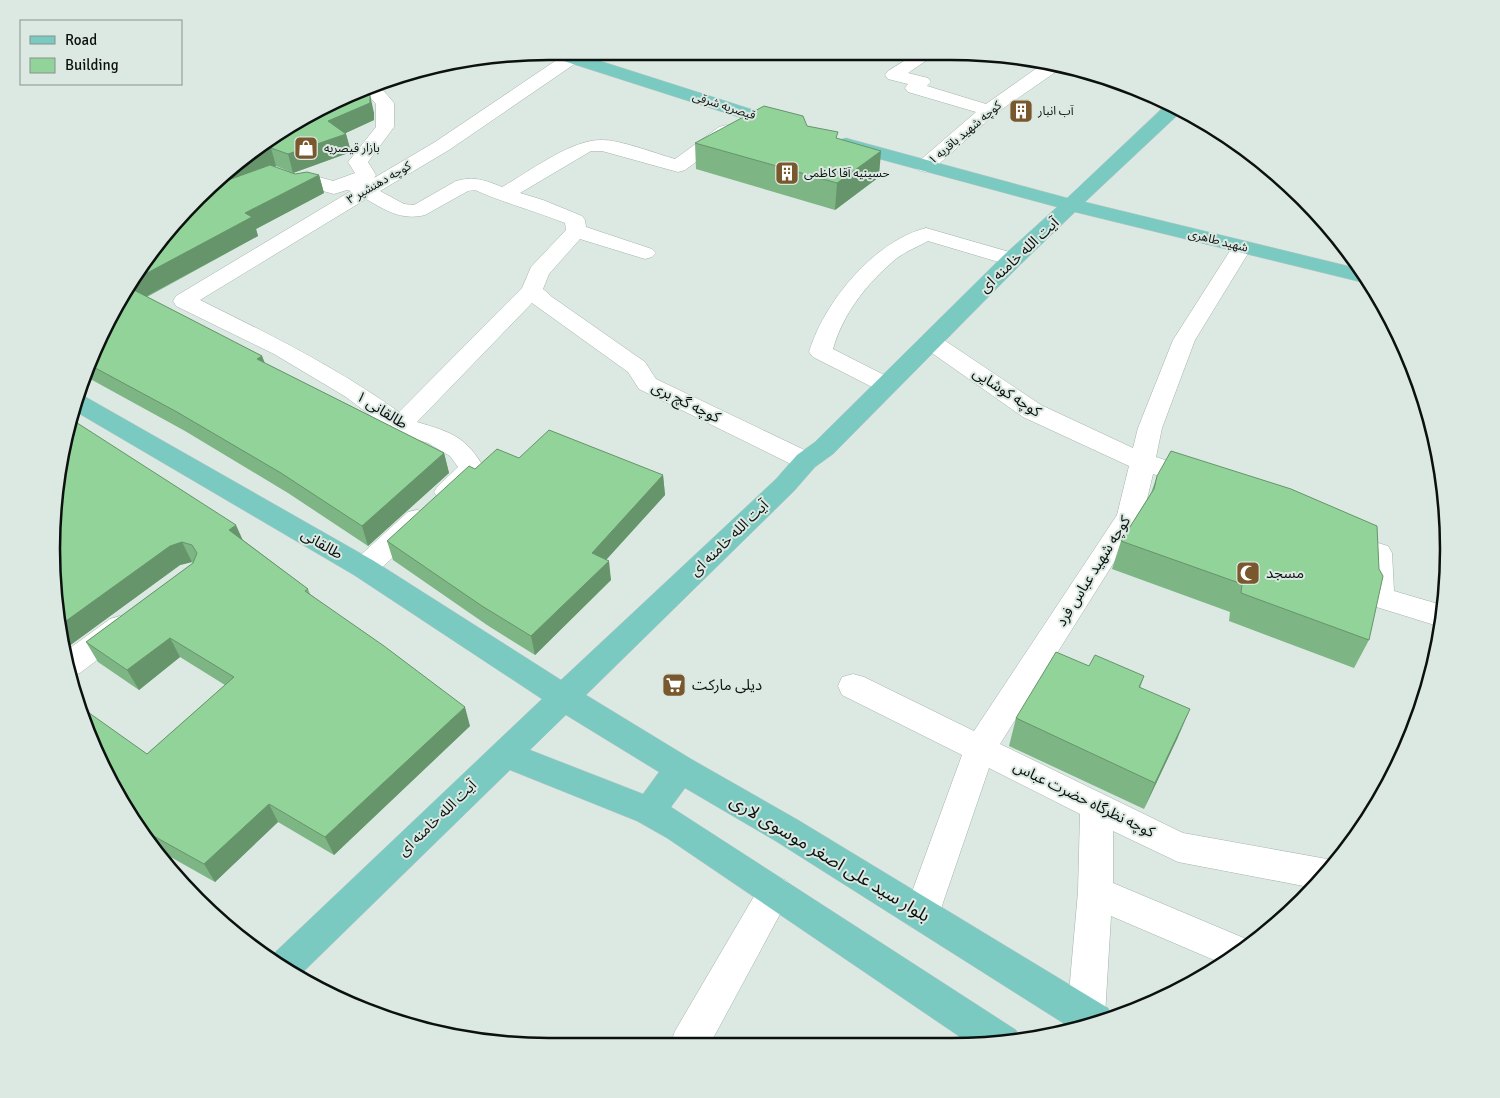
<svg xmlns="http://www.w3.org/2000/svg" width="1500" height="1098" font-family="Signika,'Noto Sans Arabic',sans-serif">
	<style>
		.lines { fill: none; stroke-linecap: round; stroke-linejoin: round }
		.minor-casing { stroke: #a5b3ac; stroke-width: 1 }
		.major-casing { stroke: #c5c6c5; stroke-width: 1 }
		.minor { fill: #fff; fill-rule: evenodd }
		.major { fill: #7bcac2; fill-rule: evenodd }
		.wall { fill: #7eb584 }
		.shaded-wall { fill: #66946b }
		.building { fill: #92d399; stroke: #66946b }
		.labels { text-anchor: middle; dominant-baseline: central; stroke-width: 4; stroke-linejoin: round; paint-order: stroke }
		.far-street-label { font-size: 12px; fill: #0c110f; stroke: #dbe9e2 }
		.far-poi-label { font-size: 12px; fill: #0c110f; stroke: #dbe9e2; text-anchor: start }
		.street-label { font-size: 15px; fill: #0c110f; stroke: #dbe9e2 }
		.poi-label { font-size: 15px; fill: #0c110f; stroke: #dbe9e2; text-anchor: start }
		.near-street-label { font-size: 18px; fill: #0c110f; stroke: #dbe9e2 }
		.rim { fill: none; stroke: #0c110f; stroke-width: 2.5 }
	</style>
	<rect width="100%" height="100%" fill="#dbe9e2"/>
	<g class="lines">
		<g class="minor-casing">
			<path id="minor" d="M920,51h20l-32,22 20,5 3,4 -4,4 59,18 58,-41c38,5 76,15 110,33l-6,1 -6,-1 -85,-25 -62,43 -63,56 -7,2 -7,-2 -3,-4 3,-4 58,-50 -68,-20 -3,-4 3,-4 -20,-5 -3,-4 3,-4z
				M570,54l6,1 2,4 -2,4 -127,87 -69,41 24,13 10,1 42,-24c18,-5 29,-1 46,6 27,-15 68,-47 99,-47 17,-1 56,14 74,19l44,-32 7,-2 7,2 2,4 -2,4 -48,35 -7,2 -76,-21h-11l-71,42 23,7 39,16 3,4 1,7 66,22 4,4 -4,4 -7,2 -65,-20 -31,35 -6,15 9,8 93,65 11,17 159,76 4,6 -4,6 -9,3 -9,-3 -158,-78 -11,-17 -96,-69 -115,119c36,11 48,14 68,47 -10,16 -28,35 -47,29l-4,-6 4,-6 20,-19 -8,-11 -22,-13 -37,-12 -45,-34 -72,-43 -98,-48 -3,-5 3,-5 175,-105 -4,-1 -13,4 -22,-6 -11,3 -22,-9 -3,-4 3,-4 7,-2 16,6 10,-3 21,6 22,-8 -7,-11 28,-35v-23l-14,-16 15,-5 17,20v24l-26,35 8,13 -2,3 61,-36 129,-87zM475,190c29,13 60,21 90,33l1,7 -35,37 -9,21 -123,124c-63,-45 -130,-78 -199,-112l166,-101c19,11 36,22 59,16l43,-24z
				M926,228l94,27 3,5 -3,5 -8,1 -84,-25c-10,6 -22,10 -31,17 -29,24 -54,55 -64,91l61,31 4,5 -4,5 -8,3 -8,-3 -65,-33 -4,-5c15,-50 65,-111 117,-124z
				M1242,241l7,2 3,4 -57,93 -33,88 -6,29 12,4 4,6 -4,6 -9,3 -6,-2 -10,42 -143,228 183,89 144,26 9,4 -11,14 -11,11 -136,-26 -65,-31v52l138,58 1,4 -31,18 -110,-47 -6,99 -2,4 -31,8 -5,-12 11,-123 2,-78 -91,-46 -54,158 -13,4 -13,-4 -5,-12 58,-159 -120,-60 -4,-9 4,-9 11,-3 11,3 110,54 143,-216 12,-49 -106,-49 -101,-71 -4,-5 4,-5 8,-2 8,2 103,69 92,43 5,-20 35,-88 62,-97z
				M417,510l9,2 4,7 -4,7 -52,49 -10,3 -10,-3 -4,-7 4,-7 54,-49z
				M1378,543l10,3 4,7 2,38 51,15 -4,21 -71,-22c-7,-13 -9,-47 -2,-59z
				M120,616l10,3 5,8 -5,8 -50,38 -8,3 -6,-25 44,-32z
				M775,876l12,5 5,11 -82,152 -40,1 5,-14 88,-150z"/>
		</g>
		<g class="major-casing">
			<path id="major" d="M569,51l222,71 3,4 -3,4 -6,2 -6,-2 -234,-75 -2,-3z
				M1168,103l14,8 -97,91 275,67 9,14h-4l-290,-71 -55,53 -187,189 -18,13 -21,24 -208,204 105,64 107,61 310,188 4,9 -41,11 -297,-188 -89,-52 -14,19 345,223 5,11 -52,2 -302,-205 -30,-17 -127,-51 -213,208 -28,-20 273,-259 -188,-124 -281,-165 4,-16 7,2 290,165 187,119 215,-201 21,-24 18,-13 189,-187 53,-48 -218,-59 -2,-4 2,-4 7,-2 7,2 214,58zM566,715l93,57 -16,22 -113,-44z"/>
		</g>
		<use href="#minor" class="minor"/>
		<use href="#major" class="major"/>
	</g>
	<path class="wall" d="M360,91l14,22v7l-29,13 1,1 5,18 -58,21 -17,-7 -1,1 20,7 24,1 5,18 -68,36 2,7 -111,61 115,59 3,7 179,90 5,20 -81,73 -80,-53 -103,-62 -102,-56 19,-46 171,-194z
		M807,126l30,12 42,39 -44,33 -139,-41 -1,-26z
		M519,458l144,17 2,20 -59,65 5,20 -76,75 -48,-30 -94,-65 -6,-19 88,-72z
		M1157,476l212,164 -15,28 -125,-47 1,-9 -118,-43 9,-28 30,-48z
		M56,484l187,56 65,49 2,5 160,132 -136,129 -56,-33 -63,60 -64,-36 -62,-107 58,15 78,-69 -45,-28 -41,33 -41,-28 -12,-20 107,-79 -1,-1 -12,3 -115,84 -10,-35z
		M1089,666l55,10 -4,12 38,49 -34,72 -135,-63 7,-28z"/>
	<path class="shaded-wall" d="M370,95l4,18v7l-41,19 13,-5 5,18 -58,21 -5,-19 40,-33z
		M271,148l5,18 -66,24 39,-35z
		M881,151l-2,26 -44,33 2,-27z
		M319,175l5,18 -68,36 2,7 -126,68 -5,-12 9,-13 109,-66z
		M262,356l7,20 -12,-17z
		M444,453l5,20 -81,73 -6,-20z
		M663,475l2,20 -70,77 -3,-19z
		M236,525l9,20 -16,-15z
		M182,542l10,20 -12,3 -115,84 -6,-23 111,-80z
		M609,561l2,19 -76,75 -4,-19z
		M170,638l10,19 -41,33 -12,-20z
		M465,707l5,19 -136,129 -9,-18z
		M1190,709l-12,28 -34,72 11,-26z
		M269,804l9,18 -63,60 -11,-18z"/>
	<path class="building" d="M357,90l13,5v8l-42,18 18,13 -58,20 -17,-6 -22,7 24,-20z
		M764,106l39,10 4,10 31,6 -2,6 45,13 -44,32 -142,-40z
		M270,165l25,9 12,-2 12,3 -74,38 7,4 -116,62 39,-58 42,-37z
		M130,288l132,68 -5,3 187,94 -82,73 -81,-53 -104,-61 -89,-48 14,-35z
		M71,419l165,106 -7,5 79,59 -3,2 79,55 81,61 -140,130 -56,-33 -65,60 -63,-35 -52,-90 -7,-26 3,-3 62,44 87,-77 -64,-39 -43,32 -41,-28 107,-79 4,-10 -5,-8 -10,-3 -12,4 -111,80 -4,-12 1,-130z
		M549,430l114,45 -71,78 17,8 -78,75 -49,-30 -95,-65 82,-75 6,3 22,-20 22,9z
		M1171,451l120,38 86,37 2,43 4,7 -14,64 -128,-47 1,-9 -121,-43 33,-52 3,-13z
		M1056,652l33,14 6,-11 49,21 -5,11 51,22 -35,74 -139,-65z"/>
	<defs>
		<g id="building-square" transform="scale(1.25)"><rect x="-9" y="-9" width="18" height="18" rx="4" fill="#79582e" stroke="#dbe9e2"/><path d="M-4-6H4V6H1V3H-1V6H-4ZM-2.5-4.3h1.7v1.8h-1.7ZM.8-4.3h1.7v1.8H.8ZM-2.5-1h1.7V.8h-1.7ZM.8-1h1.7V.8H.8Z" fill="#fff"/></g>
		<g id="shop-square" transform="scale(1.25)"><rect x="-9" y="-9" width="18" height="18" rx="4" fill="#79582e" stroke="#dbe9e2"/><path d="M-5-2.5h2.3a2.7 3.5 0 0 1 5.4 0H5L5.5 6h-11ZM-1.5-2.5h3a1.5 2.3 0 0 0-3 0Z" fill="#fff"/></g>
		<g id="mosque-square" transform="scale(1.25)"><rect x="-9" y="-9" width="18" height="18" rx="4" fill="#79582e" stroke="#dbe9e2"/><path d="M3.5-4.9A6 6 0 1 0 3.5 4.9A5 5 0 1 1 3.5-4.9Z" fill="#fff"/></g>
		<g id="supermarket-square" transform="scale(1.25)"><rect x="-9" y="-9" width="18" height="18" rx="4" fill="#79582e" stroke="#dbe9e2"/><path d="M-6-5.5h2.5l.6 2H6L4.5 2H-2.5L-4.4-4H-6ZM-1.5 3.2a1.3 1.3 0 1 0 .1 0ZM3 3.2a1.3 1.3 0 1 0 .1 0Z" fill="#fff"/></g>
	</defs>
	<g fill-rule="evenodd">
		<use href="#building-square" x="1021" y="111"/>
		<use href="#shop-square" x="306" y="148"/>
		<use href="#building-square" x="787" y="173"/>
		<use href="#mosque-square" x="1248" y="573"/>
		<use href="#supermarket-square" x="674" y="685"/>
	</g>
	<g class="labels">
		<g class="far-street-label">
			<text transform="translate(724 106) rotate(18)">قیصریه شرقی</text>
			<text transform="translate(965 133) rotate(-40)">کوچه شهید باقریه ۱</text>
			<text transform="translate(379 183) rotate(-30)">کوچه دهنشیر ۳</text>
			<text transform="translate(1218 241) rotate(14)">شهید طاهری</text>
		</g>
		<g class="far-poi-label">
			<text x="1038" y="111">آب انبار</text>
			<text x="324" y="148">بازار قیصریه</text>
			<text x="804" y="173">حسینیه آقا کاظمی</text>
		</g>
		<g class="street-label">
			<text transform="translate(1019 255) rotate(-43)">آیت الله خامنه ای</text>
			<text transform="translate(1007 392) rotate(33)">کوچه کوشایی</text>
			<text transform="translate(686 402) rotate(26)">کوچه گچ بری</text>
			<text transform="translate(382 410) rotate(32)">طالقانی ۱</text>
			<text transform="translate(729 538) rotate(-44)">آیت الله خامنه ای</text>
			<text transform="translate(322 544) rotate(30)">طالقانی</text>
			<text transform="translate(1093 571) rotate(-58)">کوچه شهید عباس فرد</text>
			<text transform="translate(1084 799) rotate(26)">کوچه نظرگاه حضرت عباس</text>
			<text transform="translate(437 818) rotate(-44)">آیت الله خامنه ای</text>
		</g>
		<g class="poi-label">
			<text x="1266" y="573">مسجد</text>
			<text x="692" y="685">دیلی مارکت</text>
		</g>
		<g class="near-street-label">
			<text transform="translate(830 858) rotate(31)">بلوار سید علی اصغر موسوی لاری</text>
		</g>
	</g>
	<path d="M0 0H1500V1098H0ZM549 60H951A489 489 0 0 1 1440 549V549A489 489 0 0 1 951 1038H549A489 489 0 0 1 60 549V549A489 489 0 0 1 549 60Z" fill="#dbe9e2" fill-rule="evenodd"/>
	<path class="rim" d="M549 60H951A489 489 0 0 1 1440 549V549A489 489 0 0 1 951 1038H549A489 489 0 0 1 60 549V549A489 489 0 0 1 549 60Z"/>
	<rect x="20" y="20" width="162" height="65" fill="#dbe9e2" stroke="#88938e"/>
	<rect x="30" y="36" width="25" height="8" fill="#7bcac2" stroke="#88938e"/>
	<text x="65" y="45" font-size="15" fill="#0c110f">Road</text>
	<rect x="30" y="58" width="25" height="15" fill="#92d399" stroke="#88938e"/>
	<text x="65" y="70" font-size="15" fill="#0c110f">Building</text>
</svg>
